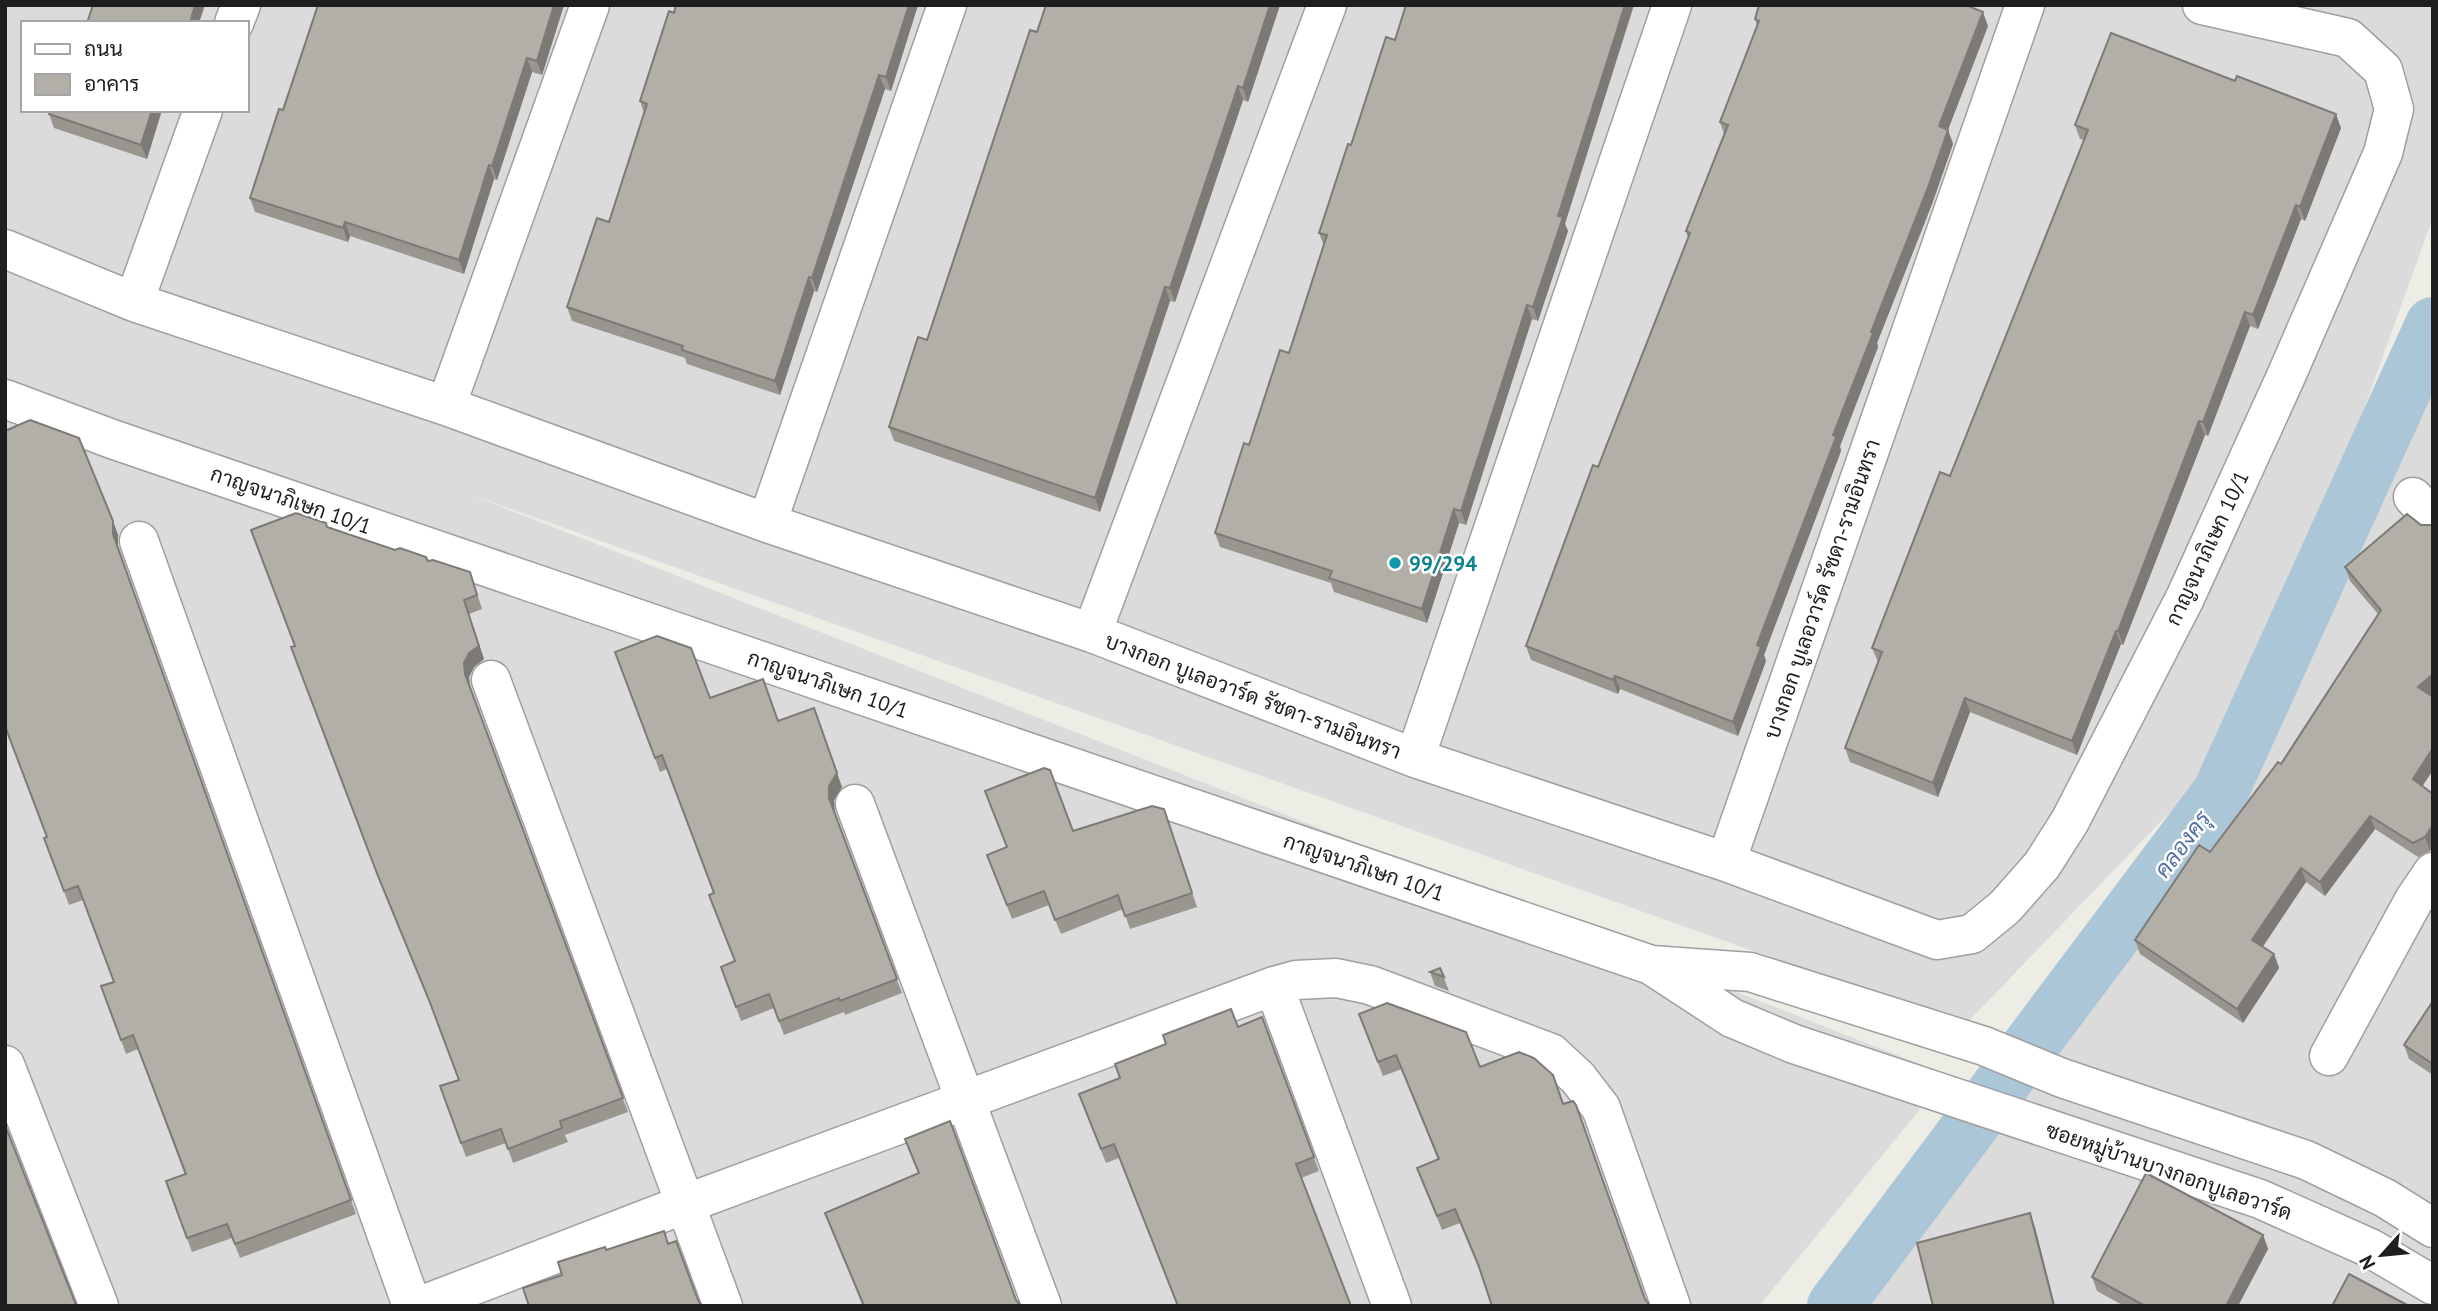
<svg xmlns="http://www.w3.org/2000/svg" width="2438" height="1311" font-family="'PT Sans',Sarabun,sans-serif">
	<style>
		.residential { fill: #dcdbdb; fill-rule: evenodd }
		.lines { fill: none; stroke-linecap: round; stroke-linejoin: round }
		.canal { stroke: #abc6d6; stroke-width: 56 }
		.minor-casing { stroke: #9f9f9f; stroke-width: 41 }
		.minor { stroke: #fff; stroke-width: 38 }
		.wall { fill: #999690 }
		.shaded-wall { fill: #7d7a76 }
		.building { fill: #b2aea8; stroke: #7d7a76; stroke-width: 2 }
		.culture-dot { fill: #0f9aa8; stroke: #fff; stroke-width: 2.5 }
		.labels { text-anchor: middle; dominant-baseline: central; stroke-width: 5; stroke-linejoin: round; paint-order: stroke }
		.street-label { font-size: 21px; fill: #1e1e1e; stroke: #fff }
		.culture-label { font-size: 21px; font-weight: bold; fill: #0d838f; stroke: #fff; text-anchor: start }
		.water-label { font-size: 23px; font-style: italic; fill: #5672a1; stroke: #fff }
	</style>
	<rect width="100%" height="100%" fill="#edece5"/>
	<path class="residential" d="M5,5h2428v212l-185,514 -284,295 -1495,-532 1479,581 -189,231h-1754zM23,23h224v87h-224z
		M2433,383v923h-592l400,-507z"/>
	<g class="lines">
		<path class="canal" d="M1835,1306l385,-513 213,-468"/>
		<g class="minor-casing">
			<path id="minor" d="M234,23l7,-18
				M5,249l129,53 69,-192
				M134,302l312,104 144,-401
				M5,399l107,40 1539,526 99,7 234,74 78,32 244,82 79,38 48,30
				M446,406l321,117 180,-518
				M2413,497l20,21
				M767,523l325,110 235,-628
				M139,541l273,765
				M1092,633l323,125 257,-753
				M491,680l232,626
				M1415,758l311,104 299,-857
				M855,804l187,502
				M1726,862l211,78 35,-6 33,-27 37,-42 28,-44 115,-223 102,-224 96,-221 11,-44 -11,-39 -35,-32 -146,-33
				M1654,967l78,51 62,26 466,155 110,49 63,37
				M1274,986l118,320
				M2329,1056l85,-156 19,-28
				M5,1065l94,241
				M420,1306l265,-102 589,-218 22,-6 40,-2 34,7 181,68 27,25 23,30 70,198"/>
		</g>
		<use href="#minor" class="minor"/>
	</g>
	<path class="wall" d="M318,5h246l-22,70 -10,-3 -35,108 -3,-1 -30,95 -114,-38 -2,6 -93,-30 -5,-14 33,-88z
		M918,5l-27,86 -6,-2 -68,203 -3,-1 -34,104 -93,-31 -2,-6 -113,-37 -5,-14 42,-85 35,-109 -4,-12 34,-88z
		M1046,5h234l-32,97 -5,-2 -68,202 -5,-1 -70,211 -206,-71 -5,-14 38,-87z
		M1755,19l233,7 -40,104 5,14 -21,60 -55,139 1,4 -38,99 1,5 -77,204 2,6 -28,75 -118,-47 -2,5 -87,-34 -5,-14 72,-179 90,-229 -2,-7 38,-97 -4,-12 37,-96z
		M50,110h112l-15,49 -93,-31 -5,-14z
		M2075,125l266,3 -36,93 -4,-2 -43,110 -8,-3 -42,110 -3,-1 -82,210 -2,-1 -44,111 -107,-43 -32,85 -88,-35 -5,-14 33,-86 -6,-14 78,-172 134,-336 -4,-1z
		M1351,145l214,79 3,7 -30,90 -6,-2 -66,206 -7,-2 -32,100 -93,-31 -3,-9 -111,-36 -5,-14 34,-88 40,-92 35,-107 -5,-13z
		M113,521l5,14v13l238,666 -116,44 -8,-20 -40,14 -26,-71 19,-6 -47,-126 -12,5 -25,-68 13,-4 -31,-82 -14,5 -25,-67 3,-1z
		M2421,525l12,2v165l-3,3 3,2v73l-11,16 8,65 -12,6 -43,-28 -50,67 -19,-14 -44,65 12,7 5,14 -36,55 -103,-69 -5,-14 75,-88 71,-88 97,-150 -28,-33 -5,-14z
		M327,527l101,34 42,11 12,37 -13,5 15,45 -10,8 -5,10 1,10 158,425 -63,23 3,7 -55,21 -7,-20 -40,14 -26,-71 19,-6 -25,-66 -51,-124 -87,-229 -1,-15z
		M615,652l95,46 68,23 64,66 -8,13v11l68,182 -57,22 -1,-3 -60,23 -10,-27 -33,13 -20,-54 14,-6 -21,-68 -47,-124 -7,3z
		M1164,809l33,98 -67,22 -7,-20 -62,25 -12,-29 -37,14 -25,-64 86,-24z
		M1440,968l9,23 -14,-5 -5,-14z
		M2433,1001v74l-24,-16 -5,-14z
		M1387,1003l94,271 -21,-51 -18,7 -25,-62 21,-8 -36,-91 -19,7 -24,-62z
		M1262,1017l57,154 -18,7 -182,-20 -13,5 -22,-55 36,-30 118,-51z
		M825,1213l191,87 5,6h-158z
		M2263,1235l5,14 -30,57h-114l-27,-15 -5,-14z"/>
	<path class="shaded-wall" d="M195,5h10l-6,18h-9z
		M554,5h10l-22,70 -5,-14z
		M909,5h9l-27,86 -5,-14z
		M1270,5h10l-32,97 -5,-14z
		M1625,5h9l-69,219 3,7 -30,90 -5,-14 25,-91z
		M1983,12l5,14 -44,114 -5,-14z
		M527,58l5,14 -35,108 -5,-14z
		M879,75l6,14 -68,203 -5,-14z
		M1238,86l5,14 -68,202 -5,-14z
		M152,110h10l-15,49 -6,-14z
		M2336,114l5,14 -36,93 -5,-14z
		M1948,130l5,14 -21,60 -55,139 1,4 -38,99 1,5 -77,204 2,6 -28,75 -5,-14 24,-77 114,-313z
		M489,165l5,14 -30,95 -5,-14z
		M2296,205l5,14 -43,110 -5,-14z
		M345,222l5,14 -2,6 -5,-14z
		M809,277l5,14 -34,104 -5,-14z
		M1165,287l5,14 -70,211 -5,-14z
		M1527,305l5,14 -66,206 -5,-14z
		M2245,312l5,14 -42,110 -5,-14z
		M2199,421l6,14 -82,210 -5,-14z
		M1454,509l5,14 -32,100 -5,-14z
		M113,521l5,14v13l238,666 -243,-680z
		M464,600l20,59 -10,8 -5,10 1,11 -5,-14 -1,-11z
		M2116,631l5,13 -44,111 -5,-14z
		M2433,674v18l-10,9 -5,-14z
		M1615,676l5,13 -2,5 -5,-14z
		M1965,698l5,14 -32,85 -5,-14z
		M814,708l28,79 -8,13 1,12 -6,-14z
		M2433,748v22l-15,23 -5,-14z
		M2370,816l5,13 -50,67 -5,-14z
		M2433,825v21l-3,5 -5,-14z
		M2301,868l5,14 -48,72 -6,-14z
		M2274,954l5,14 -36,55 -6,-14z
		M2030,1213l5,14 20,79h-1z
		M2263,1235l5,14 -30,57h-12z"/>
	<path class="building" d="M93,5h102l-5,18h-103z
		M318,5h236l-17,56 -10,-3 -35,108 -3,-1 -30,95 -114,-38 -2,6 -93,-30 29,-89 4,1z
		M676,5h233l-23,72 -7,-2 -67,203 -3,-1 -34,104 -93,-31 1,-4 -116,-39 30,-89 12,4 38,-118 -7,-3 29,-90 5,2z
		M1046,5h224l-27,83 -5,-2 -68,202 -5,-1 -70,211 -206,-71 29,-90 9,3 103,-310 7,2z
		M1406,5h219l-67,211 5,1 -30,90 -6,-2 -66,206 -7,-2 -32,100 -93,-31 3,-7 -117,-38 29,-90 5,2 31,-95 9,3 38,-118 -8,-2 29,-89 3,1 35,-108 9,3z
		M1759,5h207l17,7 -44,114 9,4 -21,60 -56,142 2,1 -40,102 3,2 -79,208 4,2 -28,75 -118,-46 -2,4 -87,-34 67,-181 5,2 92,-234 -4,-2 42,-106 -8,-3 39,-101 -4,-2z
		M2111,33l124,48 2,-5 99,38 -36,93 -4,-2 -43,110 -8,-3 -42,110 -4,-1 -81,210h-2l-44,110 -107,-43 -32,85 -88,-35 37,-96 -10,-4 68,-176 10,4 138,-346 -13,-5z
		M50,110h102l-11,35 -92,-31z
		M30,420l49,18 34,83v13l238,666 -116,44 -8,-20 -40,14 -21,-57 20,-7 -53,-139 -12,5 -20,-54 13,-4 -36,-96 -14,5 -20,-53 3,-1 -42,-111v-295z
		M296,513l30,10 1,4 68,23 5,-2 26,9 2,4 5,-1 37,12 7,23 -13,5 15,46 -10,7 -5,10 1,11 158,424 -63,23 2,7 -54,21 -7,-20 -40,14 -21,-57 19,-6 -30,-80 -51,-124 -87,-229 4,-1 -44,-116z
		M2407,514l14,11h10l2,2v147l-15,13 15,10v51l-20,31 20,15v31l-8,12 -12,6 -43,-27 -50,66 -19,-14 -49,72 22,14 -37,55 -102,-69 64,-95 11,7 68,-90 3,2 100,-154 -36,-43z
		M657,636l34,12 19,50 53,-19 15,42 36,-13 23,65 -8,13v12l68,181 -57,22 -1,-3 -60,23 -10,-27 -33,13 -15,-40 14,-6 -26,-66 5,-2 -52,-138 -7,3 -40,-106z
		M1044,768l6,2 23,61 79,-25 12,3 28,84 -67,23 -7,-21 -63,25 -11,-29 -37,14 -20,-50 20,-8 -22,-56z
		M1440,968l4,9 -14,-5z
		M2433,1001v63l-29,-19z
		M1387,1003l79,29 14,35 39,-15 15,6 19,17 10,29 10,-3 3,4 69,194 5,7h-158l-14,-42 -23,-55 -18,7 -20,-48 22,-9 -43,-104 -18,7 -19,-48z
		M1231,1009l7,18 24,-10 52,140 -18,7 55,142h-173l-64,-162 -13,5 -22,-55 41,-16 -5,-14 51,-20 -3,-9z
		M950,1121l66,179 5,6h-157l-39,-93 94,-40 -14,-34z
		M5,1125l69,175 3,6h-72z
		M2146,1173l117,62 -37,71h-81l-53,-29z
		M2030,1213l24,93h-121l-16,-63z
		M664,1231l4,13 8,-3 22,59 4,6h-173l-6,-18 39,-13 -4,-13 47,-15 1,3z
		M2349,1274l60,32h-77z"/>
	<circle class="culture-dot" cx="1395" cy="563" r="7"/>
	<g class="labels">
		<g class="street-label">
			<text transform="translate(291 500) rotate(19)">กาญจนาภิเษก 10/1</text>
			<text transform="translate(2207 548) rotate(-65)">กาญจนาภิเษก 10/1</text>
			<text transform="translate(1822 589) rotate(-71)">บางกอก บูเลอวาร์ด รัชดา-รามอินทรา</text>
			<text transform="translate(828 684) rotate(19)">กาญจนาภิเษก 10/1</text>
			<text transform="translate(1253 696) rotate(21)">บางกอก บูเลอวาร์ด รัชดา-รามอินทรา</text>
			<text transform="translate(1364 867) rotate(19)">กาญจนาภิเษก 10/1</text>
			<text transform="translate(2169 1171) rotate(19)">ซอยหมู่บ้านบางกอกบูเลอวาร์ด</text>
		</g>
		<g class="culture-label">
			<text x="1409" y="563">99/294</text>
		</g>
		<g class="water-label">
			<text transform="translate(2182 844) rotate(-53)">คลองครุ</text>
		</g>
	</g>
	<rect width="2438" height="1311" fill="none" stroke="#1e1e1e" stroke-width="14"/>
	<rect x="21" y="21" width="228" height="91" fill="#ffffff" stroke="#a5a5a5" stroke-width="2"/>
	<rect x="35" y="44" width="35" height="10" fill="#ffffff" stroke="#a5a5a5" stroke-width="2"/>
	<text x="84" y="56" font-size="21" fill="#1e1e1e">ถนน</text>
	<rect x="35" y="74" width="35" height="21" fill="#b2aea8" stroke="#a5a5a5" stroke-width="2"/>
	<text x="84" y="91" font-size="21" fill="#1e1e1e">อาคาร</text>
	<g transform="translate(2382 1255) rotate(243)" stroke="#ffffff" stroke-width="5" paint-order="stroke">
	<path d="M0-5L12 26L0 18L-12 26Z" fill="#1e1e1e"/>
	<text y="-10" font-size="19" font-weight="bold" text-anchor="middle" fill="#1e1e1e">N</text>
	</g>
</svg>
